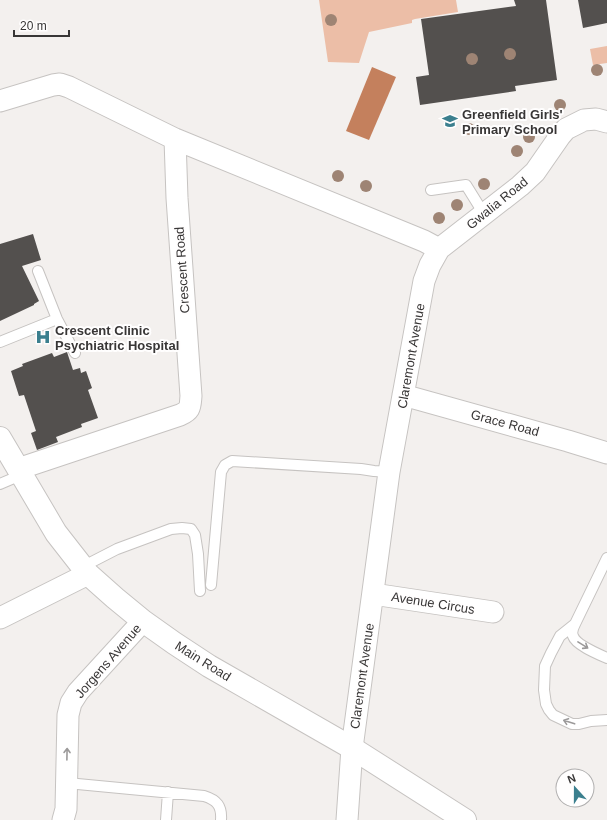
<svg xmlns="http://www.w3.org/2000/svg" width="607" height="820" font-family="Helvetica,sans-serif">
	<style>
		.green { fill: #ecbea7 }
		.water { fill: #c4805d }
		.building { fill: #53504e }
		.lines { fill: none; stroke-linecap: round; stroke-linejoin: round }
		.service-casing { stroke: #c6c3c1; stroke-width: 12 }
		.minor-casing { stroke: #c6c3c1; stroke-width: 23 }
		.secondary-casing { stroke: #c6c3c1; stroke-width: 24 }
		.service { stroke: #fff; stroke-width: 10 }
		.minor { stroke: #fff; stroke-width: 21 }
		.secondary { stroke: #fff; stroke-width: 22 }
		.tree { fill: #9e8474 }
		.oneway { stroke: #9c9a9a }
		.labels { text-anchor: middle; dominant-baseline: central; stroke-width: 4; stroke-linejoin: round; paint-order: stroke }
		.poi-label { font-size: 13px; font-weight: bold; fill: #383636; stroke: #fffefe; text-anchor: start }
		.street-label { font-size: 13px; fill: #383636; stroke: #fffefe }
	</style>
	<rect width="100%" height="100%" fill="#f3f0ee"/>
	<path class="green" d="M319,0h137l2,12 -43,7 -3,1v3l-43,9 -10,31 -31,-1z
		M607,46v17l-14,2 -3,-16z"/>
	<path class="water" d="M372,67l24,10 -27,63 -23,-9z"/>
	<path class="building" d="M514,0h32l11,80 -42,6 1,5 -96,14 -4,-28 13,-2 -8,-56 95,-13z
		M578,0h29v23l-24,5z
		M33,234l8,26 -19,6 17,35 -5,3v1l-34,16v-77z
		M67,352l6,18 7,-2 1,5 5,-2 6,17 -4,2 10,28 -17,6 1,3 -26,10 2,5 -21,8 -6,-17 5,-2 -12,-36 -5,1 -8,-25 12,-5 -1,-2 30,-11 2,4z"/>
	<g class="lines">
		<g class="service-casing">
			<path id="service" d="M431,190l35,-5 18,29
				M38,271l19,48 18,34
				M0,342l57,-23
				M0,484l21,-9
				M607,558l-32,66c-2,4 -4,8 -2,12 3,9 25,18 34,22
				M82,567l35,-18 54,-20 11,-1 9,1 4,6 3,19 2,37
				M211,585l10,-113 4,-7 7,-4 129,8 13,2 15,1
				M575,624l-15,12 -9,17 -6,13 -1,24 2,14 3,6 4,5 19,9h7l12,-3 16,-1
				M67,783l137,13c13,4 18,10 17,24
				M166,820l2,-28"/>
		</g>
		<g class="minor-casing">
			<path id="minor" d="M0,101l53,-16 7,-1 9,3 106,52 249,102 15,8
				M403,395l165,46 39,12
				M18,469l162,-54c11,-5 10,-8 11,-19l-14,-198 -2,-59
				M373,594l120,18
				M0,618l88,-44
				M63,820l3,-11 2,-94 3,-12 7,-11 65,-71
				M347,820l5,-72 37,-276 35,-191 6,-16 9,-16 81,-63 15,-14 25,-36 6,-7 18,-9 12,-1 11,3"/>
		</g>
		<g class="secondary-casing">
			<path id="secondary" d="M0,438l56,95 32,41 27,24 28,23 31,22 35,23 143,82 113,72"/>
		</g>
		<use href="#service" class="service"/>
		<use href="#minor" class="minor"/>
		<use href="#secondary" class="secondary"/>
	</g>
	<g class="tree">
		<circle cx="331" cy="20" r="6"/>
		<circle cx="510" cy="54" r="6"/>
		<circle cx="472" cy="59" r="6"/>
		<circle cx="597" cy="70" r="6"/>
		<circle cx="560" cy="105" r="6"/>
		<circle cx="469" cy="129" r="6"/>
		<circle cx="529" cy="137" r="6"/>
		<circle cx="517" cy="151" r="6"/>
		<circle cx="338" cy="176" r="6"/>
		<circle cx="484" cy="184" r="6"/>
		<circle cx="366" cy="186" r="6"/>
		<circle cx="457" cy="205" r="6"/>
		<circle cx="439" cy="218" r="6"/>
	</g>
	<defs><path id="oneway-shaft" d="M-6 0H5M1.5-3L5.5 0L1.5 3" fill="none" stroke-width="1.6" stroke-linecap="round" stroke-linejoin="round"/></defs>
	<g class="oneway">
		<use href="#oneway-shaft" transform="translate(583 645) rotate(32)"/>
		<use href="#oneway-shaft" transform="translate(569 722) rotate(-162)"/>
		<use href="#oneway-shaft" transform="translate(67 754) rotate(-89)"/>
	</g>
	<defs>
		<g id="school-bare" transform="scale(1.2)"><path d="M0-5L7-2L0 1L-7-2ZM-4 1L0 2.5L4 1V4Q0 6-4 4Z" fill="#3b7f8e" stroke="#fffefe" stroke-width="2.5" paint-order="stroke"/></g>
		<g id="hospital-bare" transform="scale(1.2)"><path d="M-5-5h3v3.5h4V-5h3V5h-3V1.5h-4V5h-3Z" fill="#3b7f8e" stroke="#fffefe" stroke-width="2.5" paint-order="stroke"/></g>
	</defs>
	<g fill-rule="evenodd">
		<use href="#school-bare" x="450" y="121"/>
		<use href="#hospital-bare" x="43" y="337"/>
	</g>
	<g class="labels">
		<g class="poi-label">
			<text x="462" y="114">Greenfield Girls'<tspan x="462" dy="15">Primary School</tspan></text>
			<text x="55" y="330">Crescent Clinic<tspan x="55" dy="15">Psychiatric Hospital</tspan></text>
		</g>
		<g class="street-label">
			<text transform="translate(497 203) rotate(-39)">Gwalia Road</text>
			<text transform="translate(182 270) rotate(-94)">Crescent Road</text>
			<text transform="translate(411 356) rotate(-80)">Claremont Avenue</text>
			<text transform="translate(505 423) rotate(15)">Grace Road</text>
			<text transform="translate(433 603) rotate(9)">Avenue Circus</text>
			<text transform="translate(108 661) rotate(-49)">Jorgens Avenue</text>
			<text transform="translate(203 661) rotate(32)">Main Road</text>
			<text transform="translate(362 676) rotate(-82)">Claremont Avenue</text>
		</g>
	</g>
	<g transform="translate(575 788) rotate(339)"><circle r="19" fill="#fffefe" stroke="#afaeae"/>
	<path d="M0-3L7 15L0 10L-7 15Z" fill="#3b7f8e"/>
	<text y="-6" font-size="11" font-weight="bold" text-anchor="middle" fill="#383636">N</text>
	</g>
	<path d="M14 30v6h55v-6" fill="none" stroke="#383636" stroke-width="2"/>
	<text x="20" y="30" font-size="12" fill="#383636" stroke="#fffefe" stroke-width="3" paint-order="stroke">20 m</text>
</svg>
